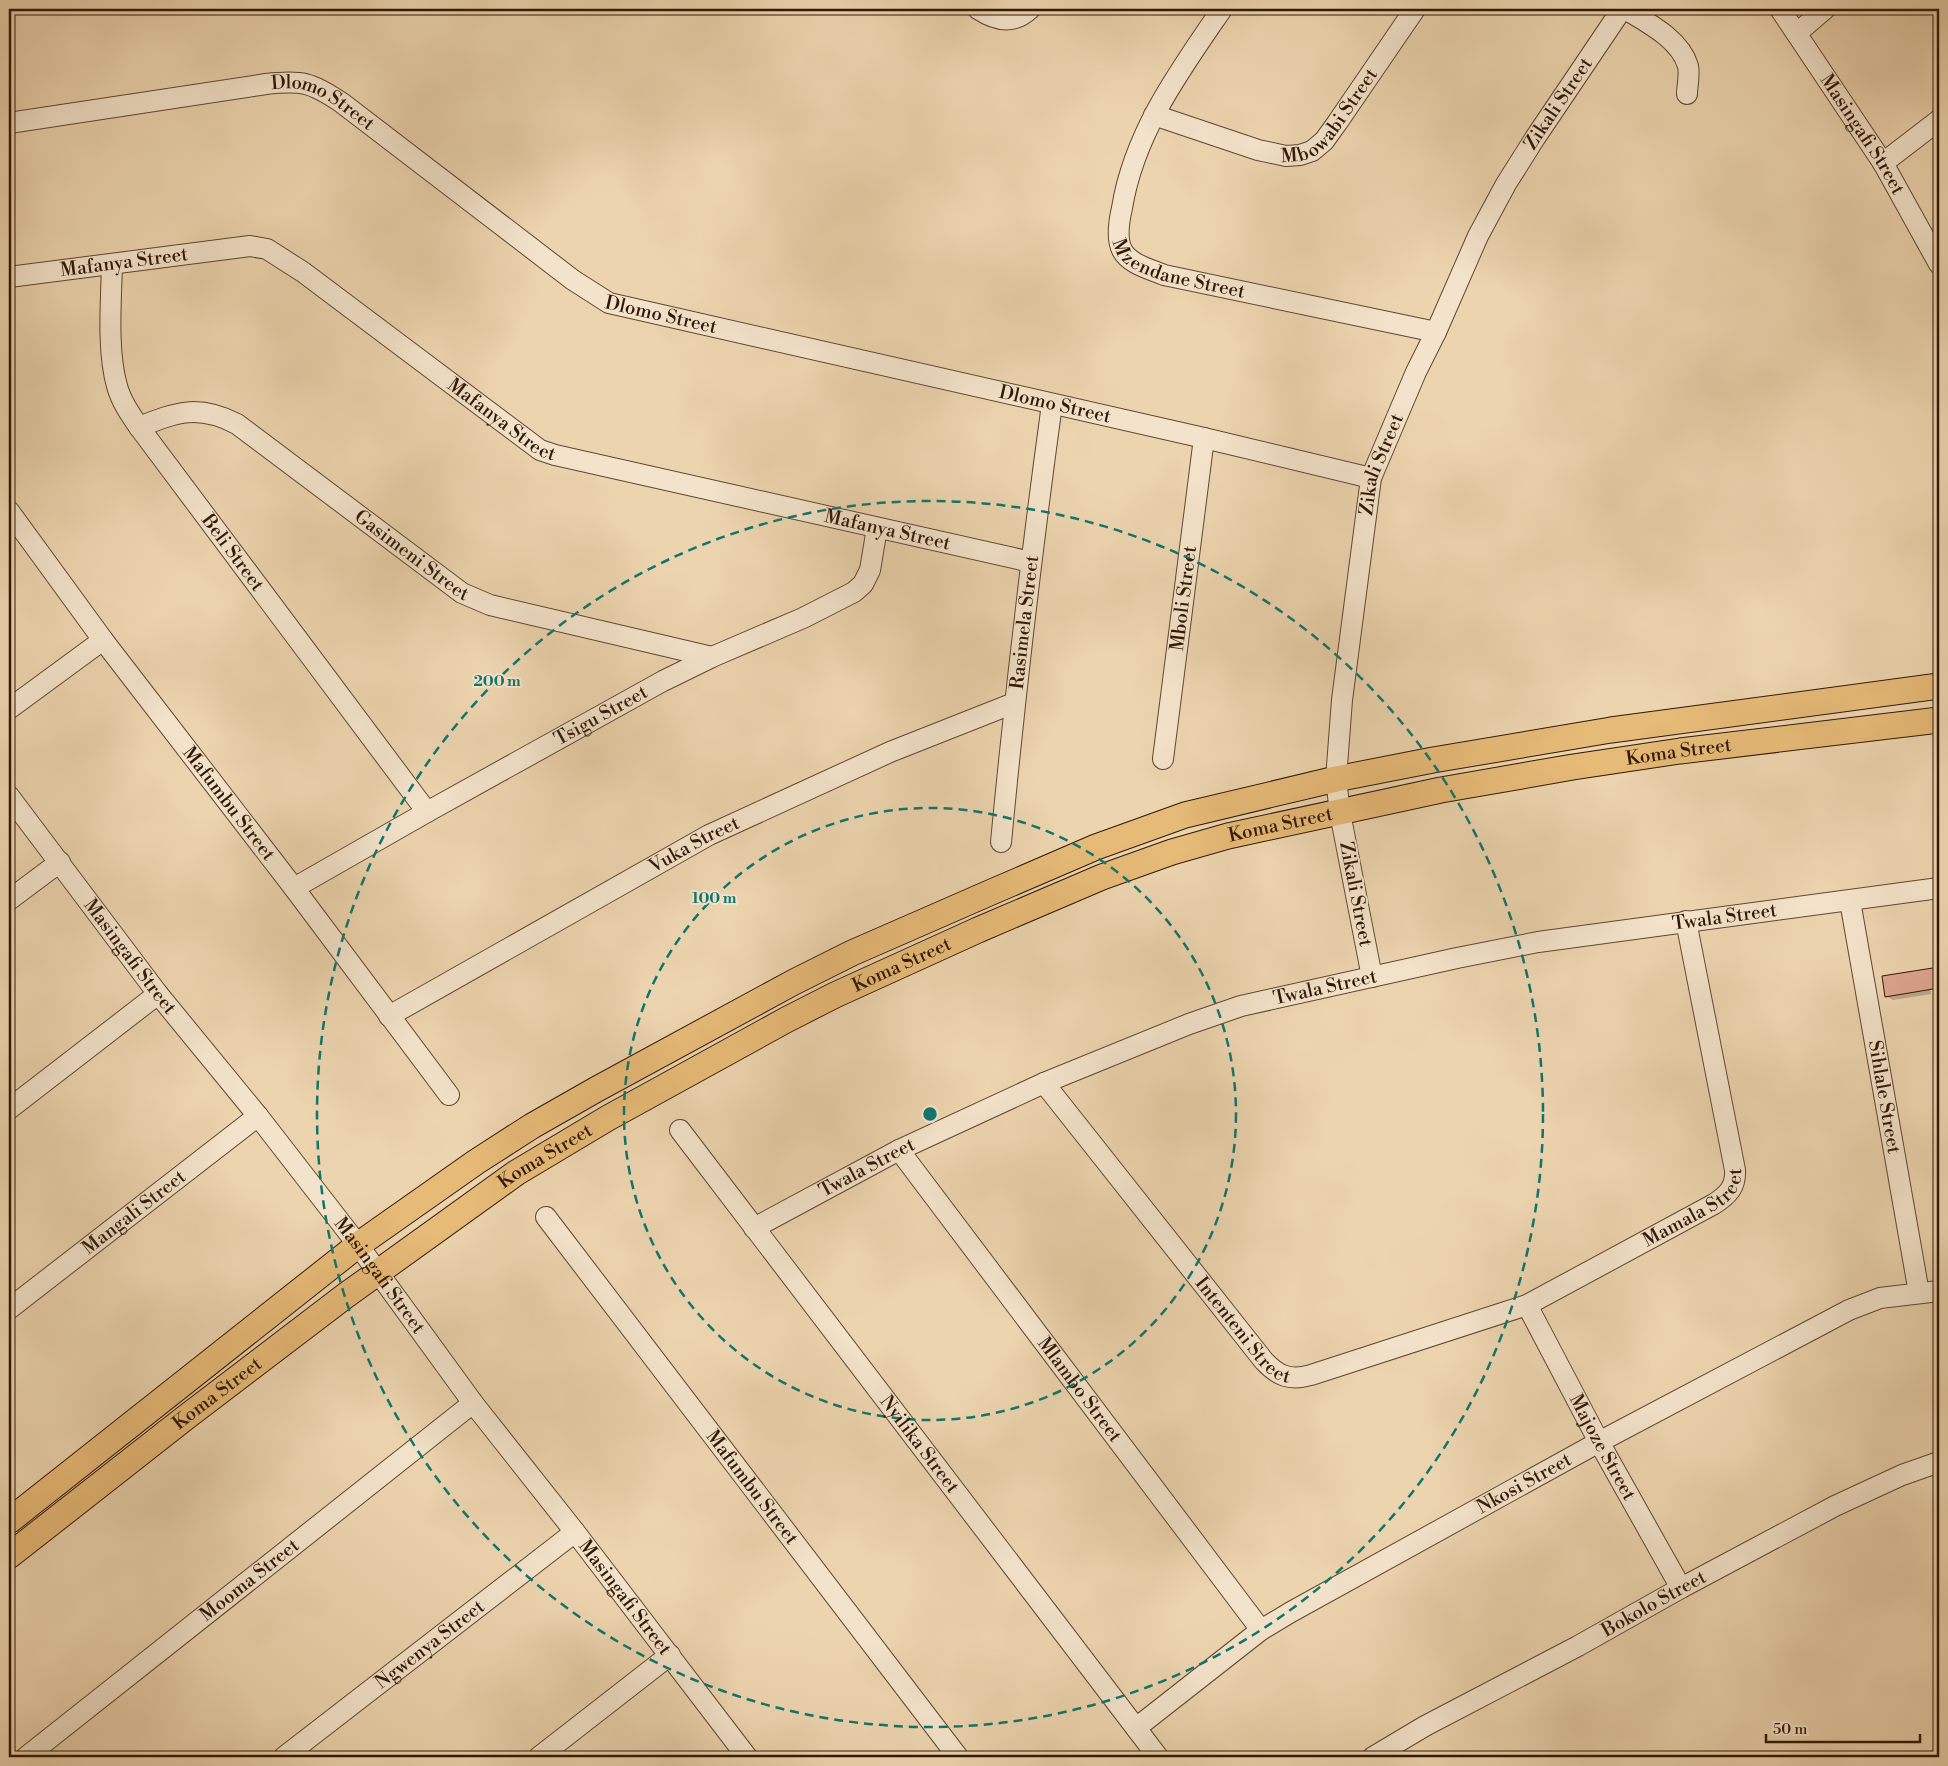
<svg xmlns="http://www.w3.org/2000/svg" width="1948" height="1766" font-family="'Libre Bodoni',serif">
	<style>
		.shadow { fill: #0003 }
		.building { fill: #dea590; stroke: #311807 }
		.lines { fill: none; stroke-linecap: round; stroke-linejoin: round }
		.minor-casing { stroke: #604731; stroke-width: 22 }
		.major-casing { stroke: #311807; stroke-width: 27 }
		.minor { stroke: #f3e3ca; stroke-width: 20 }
		.major { stroke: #e6ba77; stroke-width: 25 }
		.ring { fill: none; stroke: #0f766e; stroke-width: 2.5; stroke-dasharray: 9 6 }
		.labels { text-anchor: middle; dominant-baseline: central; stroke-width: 4; stroke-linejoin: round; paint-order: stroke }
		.street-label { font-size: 19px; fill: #311807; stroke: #f3e3ca }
		.centre { fill: #0f766e; stroke: #f3e3ca; stroke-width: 2.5 }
		.ring-label { font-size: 15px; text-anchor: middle; font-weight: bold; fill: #0f766e; stroke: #f3e3ca; stroke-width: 4; stroke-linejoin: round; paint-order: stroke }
	</style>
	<rect width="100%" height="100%" fill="#ecd4ae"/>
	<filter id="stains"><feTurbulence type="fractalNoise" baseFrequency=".004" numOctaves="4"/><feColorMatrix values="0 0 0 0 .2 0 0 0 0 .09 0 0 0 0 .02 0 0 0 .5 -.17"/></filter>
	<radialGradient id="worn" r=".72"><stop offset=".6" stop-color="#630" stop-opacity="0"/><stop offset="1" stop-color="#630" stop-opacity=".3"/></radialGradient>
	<path class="shadow" d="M1939,910v22l-3,-21z
		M1928,975l3,19 -38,6 -7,-4z"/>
	<path class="building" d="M1939,967v21l-54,9 -3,-21z"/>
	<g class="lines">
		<g class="minor-casing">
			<g id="minor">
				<path d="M978,9c18,12 35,16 52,0"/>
				<path id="s1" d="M1222,9c-42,61 -88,124 -100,199 -3,13 -6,30 0,42 7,14 28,19 42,25l272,57"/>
				<path d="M1625,9c23,14 55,30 63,57 2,9 -1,20 -1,28"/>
				<path id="s2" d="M1780,9l103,154 56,101"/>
				<path d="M1797,33l28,-24"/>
				<path id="s3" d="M1154,115l104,35 28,6 14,-1 12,-4 12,-10 13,-18 78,-114"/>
				<path id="s4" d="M9,123l257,-39c36,-4 45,-2 76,19l231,177 36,23 595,135 167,40"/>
				<path d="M1883,163l56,-43"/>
				<path id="s5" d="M112,265c-1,37 -5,86 5,121 4,15 13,28 22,41l288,385"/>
				<path id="s6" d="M9,277l241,-31 17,3 36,23 237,178 15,5 476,107"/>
				<path id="s7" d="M139,427c38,-15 59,-23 98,-3l225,169 28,12 222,52"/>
				<path id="s8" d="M9,511l94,129 191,248 155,207"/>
				<path d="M9,709l94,-69"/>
				<path id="s9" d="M1163,759l41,-321"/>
				<path id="s10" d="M9,796l149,198 100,122 100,129 115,158 102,129 172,225"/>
				<path id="s11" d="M1001,842c14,-147 31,-292 51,-438"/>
				<path id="s12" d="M294,888l133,-76 236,-131 49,-24 91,-39 51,-26 9,-8 7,-14 7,-42"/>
				<path d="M9,900l51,-38"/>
				<path id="s13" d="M1850,901l69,392"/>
				<path id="s14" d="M1372,977l-32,-164 -4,-34 6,-79 29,-222 45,-106 20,-40 42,-96 28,-52 29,-46 87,-129"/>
				<path id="s15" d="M389,1016l320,-181 181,-83 124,-49"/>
				<path id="s16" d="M1044,1083l220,278c14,15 26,20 47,14l216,-70 187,-101c14,-9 22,-17 21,-34l-49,-249"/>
				<path d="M9,1109l149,-115"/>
				<path id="s17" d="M680,1130l478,627"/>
				<path id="s18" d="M899,1150l362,480"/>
				<path id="s19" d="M546,1217l412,540"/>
				<path id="s20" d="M754,1228l145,-78 145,-67 145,-59 52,-18 216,-48 81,-16 401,-54"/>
				<path id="s21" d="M1527,1305l72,137 82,146"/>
				<path id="s22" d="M9,1309l249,-193"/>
				<path id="s23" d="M1136,1728l125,-98 30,-18 308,-170 250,-132 31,-12 59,-7"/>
				<path id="s24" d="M26,1757l447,-354"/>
				<path id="s25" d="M284,1757l291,-225"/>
				<path d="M539,1757l131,-102"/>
				<path id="s26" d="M1373,1757l52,-31 153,-80 103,-58 154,-82 67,-31 37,-13"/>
			</g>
		</g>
		<g class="major-casing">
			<g id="major">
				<path d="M9,1521l349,-276 118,-83 56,-36 65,-37 197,-107 58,-29 135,-59 109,-47 89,-32 151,-36 97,-19 178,-30 328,-44"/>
				<path id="s27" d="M9,1556l176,-138 160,-122 171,-123 92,-55 178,-98 49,-25 143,-65 124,-53 70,-25 56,-16 213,-46 132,-23 107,-16 259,-31"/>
			</g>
		</g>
		<use href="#minor" class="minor"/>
		<use href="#major" class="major"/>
	</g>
	<g class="ring">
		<circle cx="930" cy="1114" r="306"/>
		<circle cx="930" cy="1114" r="613"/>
	</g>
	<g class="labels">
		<g class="street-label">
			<text stroke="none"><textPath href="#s14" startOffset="924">Zikali Street</textPath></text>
			<text stroke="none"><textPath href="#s3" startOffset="200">Mbowabi Street</textPath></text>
			<text stroke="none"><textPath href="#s4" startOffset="322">Dlomo Street</textPath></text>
			<text stroke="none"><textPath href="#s2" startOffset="150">Masingafi Street</textPath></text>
			<text stroke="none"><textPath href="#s1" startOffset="328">Mzendane Street</textPath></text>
			<text stroke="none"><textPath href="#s6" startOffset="116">Mafanya Street</textPath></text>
			<text stroke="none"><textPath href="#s4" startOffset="728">Dlomo Street</textPath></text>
			<text stroke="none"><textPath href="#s4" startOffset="1132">Dlomo Street</textPath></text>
			<text stroke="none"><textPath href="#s6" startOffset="551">Mafanya Street</textPath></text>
			<text stroke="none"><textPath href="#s14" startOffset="520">Zikali Street</textPath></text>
			<text stroke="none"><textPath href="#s6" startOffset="956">Mafanya Street</textPath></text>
			<text stroke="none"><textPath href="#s5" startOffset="325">Beli Street</textPath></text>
			<text stroke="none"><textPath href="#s7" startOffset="321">Gasimeni Street</textPath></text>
			<text stroke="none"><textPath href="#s9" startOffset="162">Mboli Street</textPath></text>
			<text stroke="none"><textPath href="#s11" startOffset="221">Rasimela Street</textPath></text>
			<text stroke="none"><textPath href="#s12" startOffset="352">Tsigu Street</textPath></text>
			<text stroke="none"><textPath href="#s27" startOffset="1884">Koma Street</textPath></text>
			<text stroke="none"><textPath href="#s8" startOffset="366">Mafumbu Street</textPath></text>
			<text stroke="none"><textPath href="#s27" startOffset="1479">Koma Street</textPath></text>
			<text stroke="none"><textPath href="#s15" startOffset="350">Vuka Street</textPath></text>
			<text transform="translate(1356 894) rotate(79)">Zikali Street</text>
			<text stroke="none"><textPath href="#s20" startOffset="1028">Twala Street</textPath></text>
			<text stroke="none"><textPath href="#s10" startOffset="201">Masingafi Street</textPath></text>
			<text stroke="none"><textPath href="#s27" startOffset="1074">Koma Street</textPath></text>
			<text stroke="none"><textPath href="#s20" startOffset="622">Twala Street</textPath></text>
			<text stroke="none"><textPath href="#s13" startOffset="199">Sihlale Street</textPath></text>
			<text stroke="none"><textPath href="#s27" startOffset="669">Koma Street</textPath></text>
			<text stroke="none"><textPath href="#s20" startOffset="128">Twala Street</textPath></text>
			<text stroke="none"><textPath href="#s16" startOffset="829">Mamala Street</textPath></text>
			<text stroke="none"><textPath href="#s22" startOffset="158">Mangali Street</textPath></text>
			<text stroke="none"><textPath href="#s10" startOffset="606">Masingafi Street</textPath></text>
			<text stroke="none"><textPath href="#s16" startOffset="318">Intenteni Street</textPath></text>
			<text stroke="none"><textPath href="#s18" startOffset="300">Mlambo Street</textPath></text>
			<text stroke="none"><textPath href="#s27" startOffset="264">Koma Street</textPath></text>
			<text stroke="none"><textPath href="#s17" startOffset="395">Nyilika Street</textPath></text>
			<text stroke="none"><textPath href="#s21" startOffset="161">Majoze Street</textPath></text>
			<text stroke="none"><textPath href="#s23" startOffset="460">Nkosi Street</textPath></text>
			<text stroke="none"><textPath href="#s19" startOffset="340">Mafumbu Street</textPath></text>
			<text stroke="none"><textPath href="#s24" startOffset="285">Mooma Street</textPath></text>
			<text stroke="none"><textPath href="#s10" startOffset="1011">Masingafi Street</textPath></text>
			<text stroke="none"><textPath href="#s26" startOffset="320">Bokolo Street</textPath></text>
			<text stroke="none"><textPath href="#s25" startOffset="184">Ngwenya Street</textPath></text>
		</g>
	</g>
	<circle cx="930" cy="1114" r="8" class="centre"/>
	<g class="ring-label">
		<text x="497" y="686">200 m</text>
		<text x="714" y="903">100 m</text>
	</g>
	<rect width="1948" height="1766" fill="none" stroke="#ecd4ae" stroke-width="30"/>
	<rect x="10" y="10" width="1928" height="1746" fill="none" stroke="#311807" stroke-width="2.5"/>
	<rect x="15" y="15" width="1918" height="1736" fill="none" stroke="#311807"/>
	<path d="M1766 1734v8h154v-8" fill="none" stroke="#311807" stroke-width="2.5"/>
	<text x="1773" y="1734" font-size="15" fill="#311807" stroke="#f3e3ca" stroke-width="4" paint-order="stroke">50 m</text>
	<rect width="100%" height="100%" filter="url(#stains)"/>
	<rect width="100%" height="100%" fill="url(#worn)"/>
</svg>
